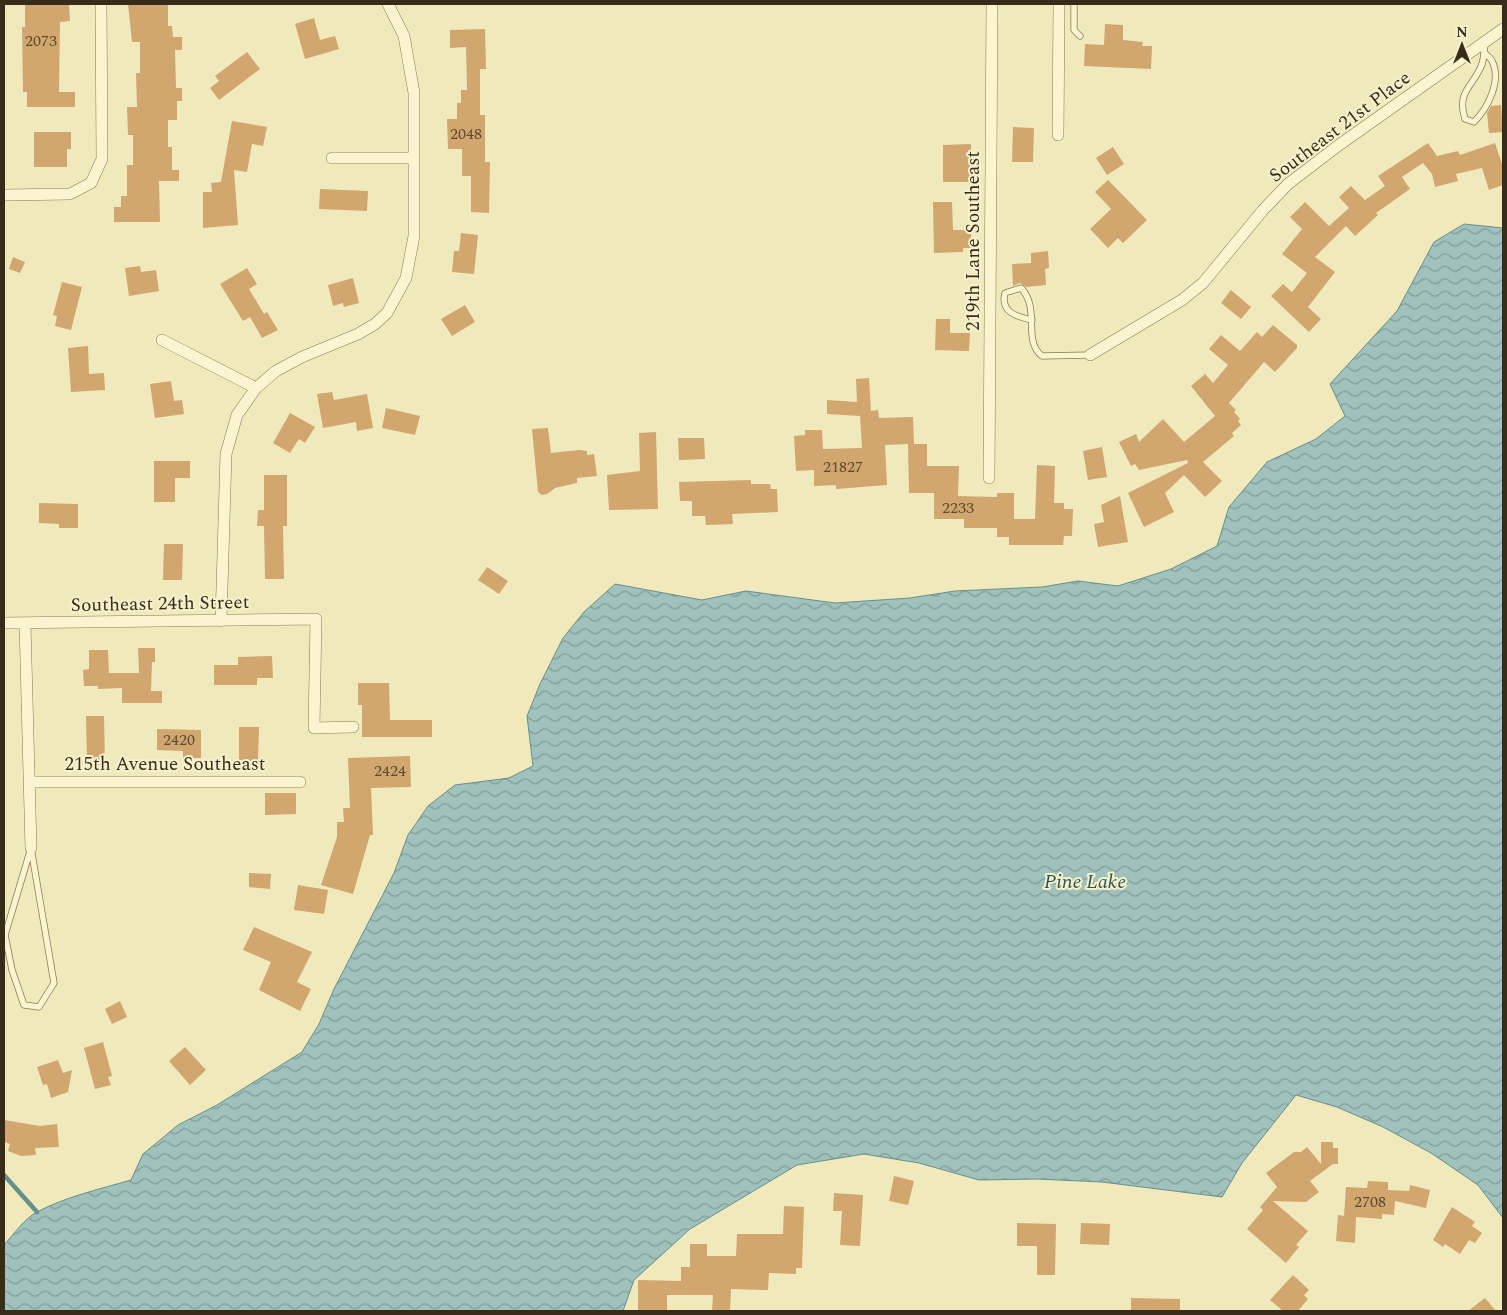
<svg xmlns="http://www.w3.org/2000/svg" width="1507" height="1315" font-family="Spectral,serif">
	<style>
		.water { fill: url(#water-waves); stroke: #678f8b }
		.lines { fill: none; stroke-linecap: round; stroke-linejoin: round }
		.stream { stroke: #678f8b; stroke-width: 4.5 }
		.building { fill: #d1a76f }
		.service-casing { stroke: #887854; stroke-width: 7 }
		.minor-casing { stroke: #887854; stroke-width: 12 }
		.service { stroke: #fbf5cf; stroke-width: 5.5 }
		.minor { stroke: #fbf5cf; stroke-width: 11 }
		.labels { text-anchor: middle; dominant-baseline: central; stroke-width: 4; stroke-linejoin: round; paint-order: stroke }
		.number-label { font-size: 16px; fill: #5e4b2f }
		.street-label { font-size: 19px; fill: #372c1a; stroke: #f7f1cb }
		.water-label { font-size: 20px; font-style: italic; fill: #285357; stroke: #f7f1cb }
	</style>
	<defs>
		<pattern id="water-waves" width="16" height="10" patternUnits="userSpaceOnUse" patternTransform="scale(1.25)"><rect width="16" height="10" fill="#a0c1bc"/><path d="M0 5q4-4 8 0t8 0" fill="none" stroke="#839d98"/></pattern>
	</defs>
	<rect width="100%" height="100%" fill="#f0e9bc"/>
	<path class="water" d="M1464,224l39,4v990l-25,-33 -47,-32 -48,-26 -46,-20 -41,-12 -54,68 -20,34 -120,-15 -65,-3 -58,1 -60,-17 -55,-9 -67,11 -107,64 -56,51 -11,31h-619v-66c10,-11 20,-26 33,-33 28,-15 63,-23 94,-32l12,-26 35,-29 39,-20 85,-53 17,-28 15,-35 60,-116 14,-38 20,-29 27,-21 54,-7 24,-12 -6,-50 13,-32 23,-46 21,-26 31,-28 87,16 44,-9 89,12 75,-5 45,-7 87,-4 36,-6 40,5 53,-17 46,-23 12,-39 38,-45 49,-23 29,-23 -15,-32 67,-73 37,-69z"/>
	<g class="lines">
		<path class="stream" d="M4,1175l33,37"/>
	</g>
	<path class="building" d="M25,4h44l1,17 -10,1 -1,70h16v15h-48v-15h-4l-1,-65h3z
		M128,4h40v22h4l1,11h9v13h-7l1,38h6v13h-5v19h-9v27h4v23h7v11h-20l1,41h-46v-15h7v-11h6v-31h6v-30h-5l-1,-28h10l-1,-34h4v-31h-8z
		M314,18l6,22 15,-4 4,13 -34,10 -10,-35z
		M1105,24l18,1v15l20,2 -1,4h10l-1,23 -67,-3 1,-22 19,1z
		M485,29l1,40h-6v46h5v47h5l-1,51 -18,-1v-36h-9v-27h-14l-1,-30h10v-16h4v-13h6l-1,-43 -16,1v-18z
		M247,52l13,17 -41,31 -9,-12 9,-7 -4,-5z
		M1501,105l2,27 -14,1 -2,-20 4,-7z
		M232,121l35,6 -4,19 -11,-2 -5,28 -13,-2 4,55 -35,3v-36h9l-1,-9 10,-1z
		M1013,127l21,1 -1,34h-21z
		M34,132h37v17h-4v18h-33z
		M1428,143l9,13 21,-5 2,4 35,-12 8,24v18l-14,5 -7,-22 -26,6 2,7 -23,6 -3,-13 -9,-11 -21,14 8,12 -34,24 2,2 -23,21 -9,-10 -31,31 20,15 -27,35 13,12 -12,13 -38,-36 12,-12 9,8 15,-19 -25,-19 20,-25 -12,-12 15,-15 24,24 20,-18 -10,-11 12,-11 14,14 20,-14 -7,-10z
		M971,144v38h-28v-37z
		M1113,147l11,17 -17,11 -11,-17z
		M1108,180l39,40 -24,23 -5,-5 -10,10 -18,-19 21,-20 -16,-17z
		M320,189l48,2 -1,20 -48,-2z
		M933,202h19l1,28h18v18h-8v4l-29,1z
		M461,233l17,2 -4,39 -22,-2 2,-21h5z
		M1048,251l1,17 -4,1 1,16 -20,2 -6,-4 -7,3 -1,-22 19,-1v-10z
		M13,257l12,5 -5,11 -11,-4z
		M140,266l1,6 15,-2 3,21 -30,5 -4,-28z
		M247,268l10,16 -8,5 15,25 3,-2 11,18 -16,8 -12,-21 -7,4 -23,-37z
		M353,278l6,25 -15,4 -1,-4 -10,3 -5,-21z
		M62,282l20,5 -11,43 -16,-4 2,-10 -4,-1z
		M1231,290l20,17 -10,12 -20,-16z
		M465,305l10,17 -23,14 -11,-17z
		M936,319h14v14h20l-1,18 -34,-1z
		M1273,325l24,20v3l-22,24 -11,-10 -35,41 7,7 -2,2 6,7 -2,2 3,4 -9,8 2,3 -31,26 19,19 -17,16 -21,-22 -19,18 9,19 -30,15 -16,-34 60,-30 -1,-3 -48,10 -4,-6 -4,2 -12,-24 17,-8 3,8 24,-23 21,23 31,-26 -24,-30 14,-12 8,9 15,-18 -19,-16 12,-14 19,16 17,-19 5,5z
		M88,346l1,28 15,-1 1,17 -34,2 -3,-44z
		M869,378l2,33 7,-1 1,8 34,-1 1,27h13v22h32l-1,30 39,1v-4h17v26h21l2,-54 18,1 -1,37h10v6h9l-1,27h-8l-1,9h-54v-8h-12v-9h-33v-9h-30v-26h-25l-1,-49 -23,1 2,40 -51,4v-4l-22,1v-16l-18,1 -2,-35 11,-1v-5h17l1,19 39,-1 -2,-32 -33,-2v-14l30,2 -1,-23z
		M171,381l3,20 8,-1 2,14 -29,4 -5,-34z
		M332,392l2,8 33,-6 6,34 -16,3 -1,-9 -33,6 -6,-34z
		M386,408l34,8 -5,19 -33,-7z
		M290,413l25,14 -10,16 -6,-4 -9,14 -17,-10z
		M548,428l3,25 28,-3 8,1v4l7,-1 3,22 -20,2v5l-22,5 -8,6 -5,1 -4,-3 -6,-63z
		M656,432l2,77 -49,1 -2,-35 33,-4 -1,-38z
		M678,438h26l1,21 -26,1z
		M1102,447l5,30 -19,3 -5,-29z
		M154,461h36v17h-15v24h-21z
		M264,475h23v51h-4l1,53h-19l-1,-53h-7l1,-16h6z
		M751,480v4h19l1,5h6l1,23 -46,2 1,10 -27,1 -1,-9h-13v-15h-12l-1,-19z
		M1120,496l8,46 -30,5 -4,-23 10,-2 -3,-17z
		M39,503l39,1v24h-19v-4l-20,-1z
		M164,544h19l-1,36h-19z
		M487,567l21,14 -9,13 -21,-14z
		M138,648h17v14h-3l-1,29h11v12h-40v-15l-24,1v-3h-14l-1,-16 6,-1v-19h19l1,23h30z
		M272,656l1,22h-16v7h-43v-20h24v-8z
		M358,683h31l1,37h42v17h-70v-32h-4z
		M86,716h18l1,49h-18z
		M239,727h20l-1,34 -19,-1z
		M157,729l44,1v28h-18v-7l-26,-1z
		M410,756l1,31 -40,1 2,47h-3l-17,59 -32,-9 16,-48v-15h7l-1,-14h7l-2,-50z
		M265,793h31v21l-31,1z
		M249,873l22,1 -1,15 -21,-2z
		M298,885l30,5 -4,24 -30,-4z
		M254,927l58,25 -15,30 14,7 -11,22 -41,-21 12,-28 -28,-12z
		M120,1001l7,16 -15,7 -7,-15z
		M103,1042l9,34 -4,1 3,8 -16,4 -11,-41z
		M185,1047l21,23 -16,15 -21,-24z
		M58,1060l5,13 9,-3 -4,22 -17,6 -4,-14 -4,1 -6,-18z
		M4,1120l36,6 17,-2 2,23 -24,1 1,7 -15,1 -13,-5 2,-7 -6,-2z
		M1321,1142h12v6h5v16h-5l-23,17 9,11 -13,10 -33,-1 35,30 -12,14 3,2 -13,16 -39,-34 16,-19 -3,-3 17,-20 -11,-14 28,-21h7l6,-5 14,17z
		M894,1176l20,5 -6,24 -19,-4z
		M1368,1181l20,1v8l21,1 1,-6 20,5 -4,18 -31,-7 -1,14 -12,-1v5l-26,-2 -1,26 -19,-2 2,-26 6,1 2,-29 21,1z
		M834,1193l29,2 -3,51 -20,-1 2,-34h-9z
		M784,1206l20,1 -2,61h-6v6l-27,-1 -1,17 -37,-1 -1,22h-18l1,-16h-46v16h-29v-31l43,1v-14h9v-23h17v12h29l1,-22h46z
		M1452,1207l23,15 -3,4 10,7 -7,10 -6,-3 -9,14 -15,-10 -2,3 -10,-7z
		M1017,1223l39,1 -1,51h-18v-29h-20z
		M1081,1223l29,1 -1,21 -29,-1z
		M1293,1275l16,15 -5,5 4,4 -10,12h-15l-13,-11z
		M1131,1298l49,1v12h-49z
		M1485,1298l11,13h-28z"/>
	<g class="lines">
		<g class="service-casing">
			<path id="service" d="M1074,4v26l6,6
				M1484,52c2,3 7,6 8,9 10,19 -4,47 -18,61l-9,-3c-9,-28 9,-33 17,-55 2,-6 2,-14 3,-20
				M1032,320c-15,-3 -32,-8 -27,-27l16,-5c20,21 1,52 21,68l48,-1
				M31,848l23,135 -15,24 -15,-2 -12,-35 -7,-35z"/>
		</g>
		<g class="minor-casing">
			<path id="minor" d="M1058,135l1,-131
				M332,158h82
				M6,195l64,-1 21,-11 11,-24 -1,-155
				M162,340l94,48
				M1090,355l92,-55 21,-17 60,-73 25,-26 51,-39 164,-116
				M989,478l3,-474
				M221,621l5,-167 11,-39 19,-27 20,-17 26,-14 56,-23 17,-10 12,-11 19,-35 8,-42v-143l-10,-57 -16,-32
				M4,623l312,-4 -2,109 39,-1
				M25,624l6,224
				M30,782h270"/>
		</g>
		<use href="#service" class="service"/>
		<use href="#minor" class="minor"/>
	</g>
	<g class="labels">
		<g class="number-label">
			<text x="41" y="41">2073</text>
			<text x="466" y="134">2048</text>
			<text x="843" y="467">21827</text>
			<text x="958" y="508">2233</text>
			<text x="179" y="740">2420</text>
			<text x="390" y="771">2424</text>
			<text x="1370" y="1202">2708</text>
		</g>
		<g class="street-label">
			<text transform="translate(1340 127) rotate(-37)">Southeast 21st Place</text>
			<text transform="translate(973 241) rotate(-90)">219th Lane Southeast</text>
			<text transform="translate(160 604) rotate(-1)">Southeast 24th Street</text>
			<text x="165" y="764">215th Avenue Southeast</text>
		</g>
		<g class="water-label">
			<text x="1085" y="882">Pine Lake</text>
		</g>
	</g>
	<rect width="1507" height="1315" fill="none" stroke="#372c1a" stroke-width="10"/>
	<g transform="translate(1462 45)" stroke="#f7f1cb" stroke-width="4" paint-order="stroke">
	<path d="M0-4L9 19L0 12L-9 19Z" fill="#372c1a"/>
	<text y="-8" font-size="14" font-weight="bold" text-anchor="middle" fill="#372c1a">N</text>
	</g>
</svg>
